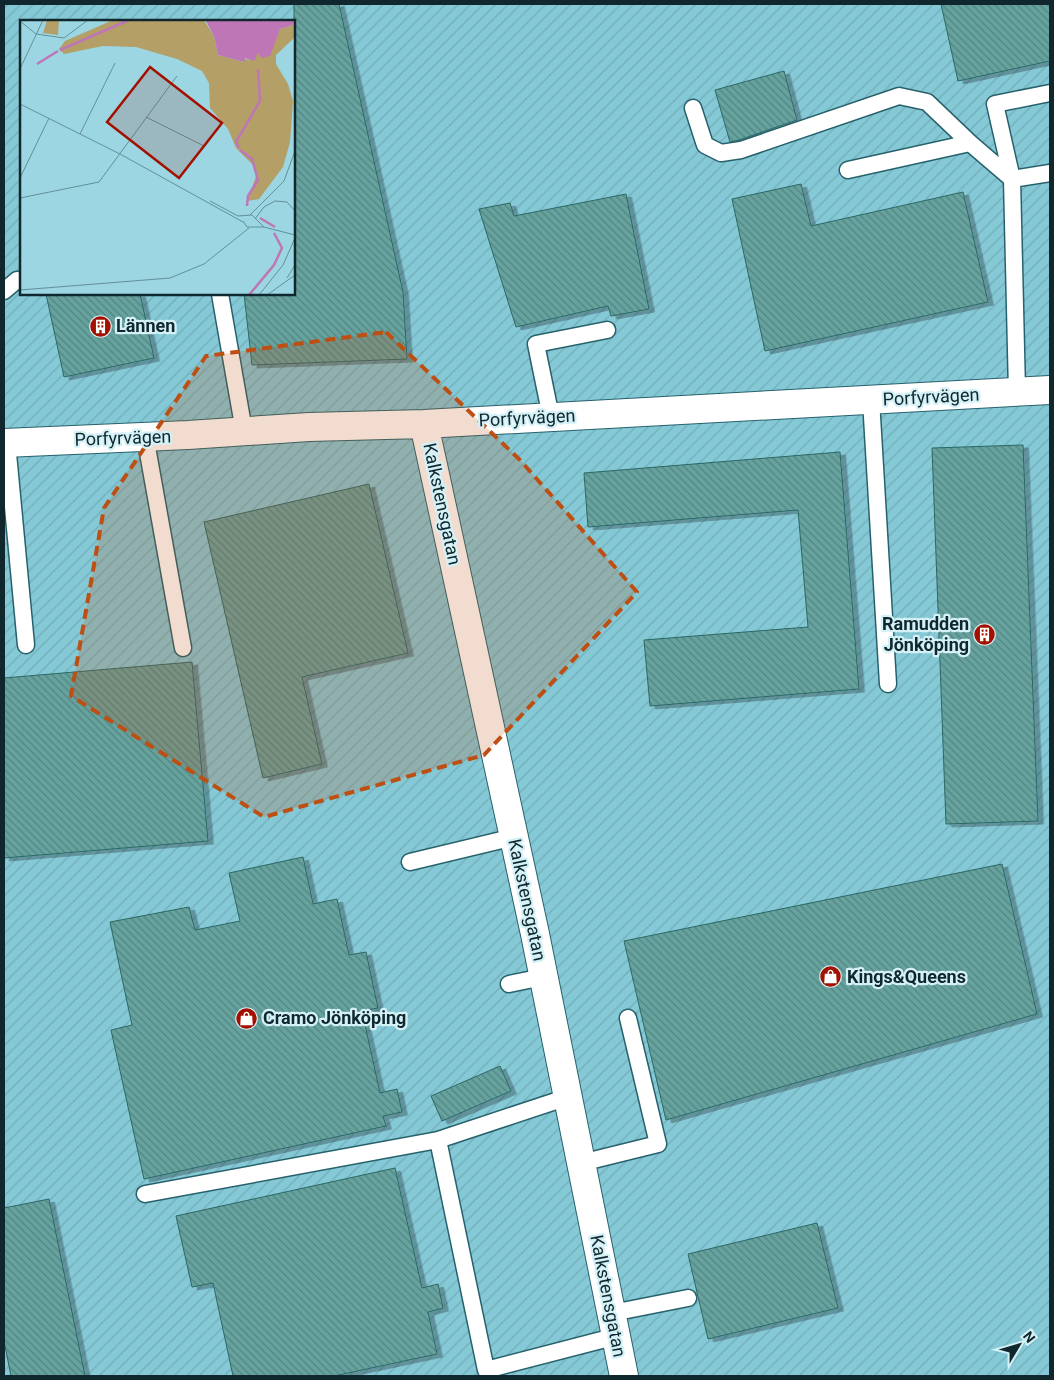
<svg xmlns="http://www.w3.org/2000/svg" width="1054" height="1380" font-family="Roboto,sans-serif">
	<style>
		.industrial { fill: url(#industrial-furrows); fill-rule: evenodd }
		.building { fill: url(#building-back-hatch); stroke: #2c6865; filter: url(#shadow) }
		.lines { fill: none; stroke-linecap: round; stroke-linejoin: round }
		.lane-casing { stroke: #27626c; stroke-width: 19 }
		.street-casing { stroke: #27626c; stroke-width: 30 }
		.lane { stroke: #fff; stroke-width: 16 }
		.street { stroke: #fff; stroke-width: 28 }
		.marked { fill: #bd4f13; fill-opacity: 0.2; stroke: #bd4f13; stroke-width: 4; stroke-dasharray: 10 6; stroke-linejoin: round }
		.labels { text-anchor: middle; stroke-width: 4.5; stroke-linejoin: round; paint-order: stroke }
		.poi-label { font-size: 18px; font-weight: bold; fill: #10282d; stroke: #d4f1f7; text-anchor: start }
		.street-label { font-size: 18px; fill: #10282d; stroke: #d4f1f7 }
		.inset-river { fill: none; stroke: #be76b6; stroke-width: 2.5 }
		.inset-road { fill: none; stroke: #63909a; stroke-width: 1 }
		.view { fill: #a41000; fill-opacity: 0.15; stroke: #a41000; stroke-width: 2.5 }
		.inset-edge { fill: none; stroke: #10282d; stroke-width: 2.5 }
	</style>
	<defs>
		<pattern id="industrial-furrows" width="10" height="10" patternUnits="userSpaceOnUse" patternTransform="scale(1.25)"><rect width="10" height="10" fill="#85c9d6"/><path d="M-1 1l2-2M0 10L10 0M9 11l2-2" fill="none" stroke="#72adb8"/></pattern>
		<pattern id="building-back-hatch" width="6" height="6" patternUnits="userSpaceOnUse" patternTransform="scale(1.25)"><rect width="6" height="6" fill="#66a29e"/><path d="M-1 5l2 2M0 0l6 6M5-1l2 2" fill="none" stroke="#538481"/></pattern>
		<filter id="shadow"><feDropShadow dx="5.5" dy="3" stdDeviation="0" flood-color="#0004"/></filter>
	</defs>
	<rect width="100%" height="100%" fill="#9bd6e2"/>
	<!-- industrial -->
	<path class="industrial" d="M4 4H1050V1376H4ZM21 21H294V294H21Z"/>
	<!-- building -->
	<path class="building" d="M294 4H339L403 292 407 359 252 365 244 294H294Z
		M941 4H1050V61L958 81Z
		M784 71 797 120 739 140 730 142 715 90Z
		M801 184 811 226 963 192 988 302 765 351 732 199Z
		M626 194 649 309 611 316 608 306 516 327 479 209 510 203 514 216Z
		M46 294H140L154 358 64 377Z
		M1023 445 1038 821 946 824 932 448Z
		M840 452 859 689 650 706 644 640 808 627 798 510 588 527 584 473Z
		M369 484 408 653 302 677 322 764 263 778 204 522Z
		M192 662 208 841 4 858V678Z
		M303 857 313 904 337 899 349 955 366 952 378 1008 362 1011 380 1093 397 1089 402 1112 383 1116 386 1126 144 1179 111 1030 132 1025 110 922 189 907 195 930 240 921 229 873Z
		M1002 864 1037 1014 666 1120 624 941Z
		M500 1066 511 1091 442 1121 431 1096Z
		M395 1168 422 1288 438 1284 443 1308 428 1312 437 1354 334 1376H233L213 1283 192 1287 176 1216Z
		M49 1199 85 1376H11L4 1341V1208Z
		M817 1223 838 1308 708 1339 688 1254Z"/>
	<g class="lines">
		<defs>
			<path id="lane" d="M693 108 705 145 721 153 741 150 899 96 927 102 970 143
				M848 170 970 143 1012 179
				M1012 179 995 104 1050 93
				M4 291 17 280
				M220 294 244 431
				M1017 392 1012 179 1050 173
				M871 400 888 684
				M551 417 536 344 607 330
				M145 436 183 648
				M7 443 26 645
				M410 862 514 837
				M509 984 543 977
				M438 1140 486 1370 617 1336
				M581 1163 658 1144 628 1018
				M145 1194 438 1140 568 1097
				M612 1313 688 1298"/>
			<path id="street" d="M424 424 535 934 624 1376
				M4 443 188 435 309 427 424 424 1050 390"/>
		</defs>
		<!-- lane casing -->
		<use href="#lane" class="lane-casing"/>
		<!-- street casing -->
		<use href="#street" class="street-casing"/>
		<!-- lane -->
		<use href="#lane" class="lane"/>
		<!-- street -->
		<use href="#street" class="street"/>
	</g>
	<!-- marked area -->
	<path class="marked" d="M386 332 520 460 637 592 484 755 264 817 71 696 104 508 206 356Z"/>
	<!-- icons -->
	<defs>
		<symbol id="building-disc" viewBox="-11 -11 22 22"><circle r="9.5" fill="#a41000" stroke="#d4f1f7"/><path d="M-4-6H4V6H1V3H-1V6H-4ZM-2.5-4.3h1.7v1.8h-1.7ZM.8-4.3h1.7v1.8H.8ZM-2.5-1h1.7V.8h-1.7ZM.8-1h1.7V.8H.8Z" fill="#fff"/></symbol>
		<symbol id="shop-disc" viewBox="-11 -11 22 22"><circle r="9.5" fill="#a41000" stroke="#d4f1f7"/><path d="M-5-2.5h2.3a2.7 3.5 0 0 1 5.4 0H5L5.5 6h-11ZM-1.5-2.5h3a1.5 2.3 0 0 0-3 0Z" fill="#fff"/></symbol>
	</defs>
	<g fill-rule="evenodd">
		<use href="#building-disc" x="88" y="314" width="25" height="25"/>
		<use href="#building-disc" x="972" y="622" width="25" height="25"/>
		<use href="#shop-disc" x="818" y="964" width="25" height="25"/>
		<use href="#shop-disc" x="234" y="1006" width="25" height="25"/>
	</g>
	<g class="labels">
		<!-- poi labels -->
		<g class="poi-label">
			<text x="116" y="332">Lännen</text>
			<text x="969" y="630" text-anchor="end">Ramudden<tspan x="969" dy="21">Jönköping</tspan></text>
			<text x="847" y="983">Kings&amp;Queens</text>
			<text x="263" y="1024">Cramo Jönköping</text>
		</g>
		<!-- street labels -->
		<g class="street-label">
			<text transform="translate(931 397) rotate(-3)" y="6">Porfyrvägen</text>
			<text transform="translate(527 418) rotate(-3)" y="6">Porfyrvägen</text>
			<text transform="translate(123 438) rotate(-2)" y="6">Porfyrvägen</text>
			<text transform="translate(442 504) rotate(78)" y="6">Kalkstensgatan</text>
			<text transform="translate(527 900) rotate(78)" y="6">Kalkstensgatan</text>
			<text transform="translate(608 1296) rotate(79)" y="6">Kalkstensgatan</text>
		</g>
	</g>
	<!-- overview -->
	<g transform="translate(20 20)">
		<rect width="275" height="275" fill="#9bd6e2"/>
		<path d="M27 0H39L38 15 23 13Z" fill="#b49f66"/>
		<path d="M93 0H184L194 16 198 35 224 42V39L232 40 236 34 252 28 260 9 273 5 275 0V17L256 35V44L268 64 273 81 270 122 263 147 239 179 228 181 236 156 234 146 216 128 208 109 190 88 189 63 182 51 157 39 116 27 83 26 44 34 39 29 45 21Z" fill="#b49f66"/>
		<path d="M181 0H275L273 5 260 9 250 36 242 38 238 33 234 41 225 38 224 42 198 35 194 16 186 1Z" fill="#be76b6"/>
		<path class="inset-river" d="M40 30 109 0M17 44 38 31M219 128 216 122 240 81 238 49M220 130 232 139 238 160 228 176 227 186M240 198 255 207M229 275 254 245 262 228 254 213"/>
		<path class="inset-road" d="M0 1 16 14 44 18 68 0M0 49 23 0M0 84 100 134 223 202M126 97 184 126M60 114 95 43M0 158 29 98M0 178 79 162 157 56M190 181 218 196 232 195 244 207M230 195 264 161 275 131M235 199 244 187 255 181 267 182 275 191M223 201 227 207H244L275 215M267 258 275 245M0 270 150 258 184 244 229 208M239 275 263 245 275 218M247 275 275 255"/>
		<path class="view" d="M130 47 202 103 159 158 87 102Z"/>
		<rect width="275" height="275" class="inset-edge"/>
	</g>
	<!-- border -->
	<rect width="1054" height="1380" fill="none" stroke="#10282d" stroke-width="10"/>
	<!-- north arrow -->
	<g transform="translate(1019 1345) rotate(52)" stroke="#d4f1f7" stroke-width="4" paint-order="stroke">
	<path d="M0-4L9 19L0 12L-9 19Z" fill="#10282d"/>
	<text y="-8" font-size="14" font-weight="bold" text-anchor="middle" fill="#10282d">N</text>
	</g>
</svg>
